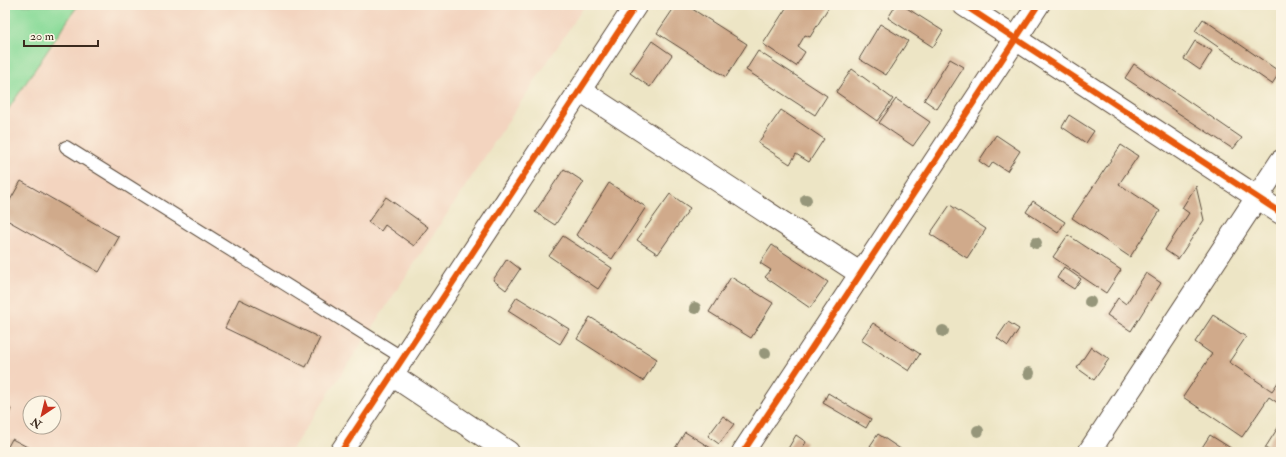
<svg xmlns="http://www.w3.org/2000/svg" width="1286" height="457" font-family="'IM FELL Double Pica',serif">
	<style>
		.built { fill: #f3d4bf; fill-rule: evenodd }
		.green { fill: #8bdb9a; stroke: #63825c }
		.building { fill: #d0aa8b }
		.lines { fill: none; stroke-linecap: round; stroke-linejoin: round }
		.service-casing { stroke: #564637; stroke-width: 14 }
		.minor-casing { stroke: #564637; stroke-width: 24 }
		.service { stroke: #fff; stroke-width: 12 }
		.minor { stroke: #fff; stroke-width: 22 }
		.cycleway-casing { stroke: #fcf5e5; stroke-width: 8 }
		.cycleway { stroke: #e8590c; stroke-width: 6 }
		.tree { fill: #96967a }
	</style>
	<rect width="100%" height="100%" fill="#fcf5e5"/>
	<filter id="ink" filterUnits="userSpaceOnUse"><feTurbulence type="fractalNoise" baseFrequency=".025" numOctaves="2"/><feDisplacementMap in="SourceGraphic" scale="8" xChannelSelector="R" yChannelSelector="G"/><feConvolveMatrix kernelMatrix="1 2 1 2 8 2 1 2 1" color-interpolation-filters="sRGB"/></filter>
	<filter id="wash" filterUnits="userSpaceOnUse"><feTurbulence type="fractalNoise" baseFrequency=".012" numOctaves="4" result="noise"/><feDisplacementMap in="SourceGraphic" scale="16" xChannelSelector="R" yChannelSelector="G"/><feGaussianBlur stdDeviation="0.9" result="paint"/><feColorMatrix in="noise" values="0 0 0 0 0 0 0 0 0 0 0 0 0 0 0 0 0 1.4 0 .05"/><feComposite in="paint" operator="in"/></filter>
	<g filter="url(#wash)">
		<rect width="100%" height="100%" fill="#ede5c5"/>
		<!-- built -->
		<path class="built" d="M5 5H585L290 452H24L5 441ZM30 403H54V427H30Z"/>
		<!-- green -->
		<path class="green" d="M5 5H78L5 114Z"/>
		<g id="blocks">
			<!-- building -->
			<path class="building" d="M676 5H686L747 44 726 77 657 33Z
				M788 5H830L810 37 805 35 798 47 805 52 796 66 763 44Z
				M896 5H902L943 31 933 47 888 18Z
				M1203 19 1280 72 1272 84 1195 31Z
				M880 24 908 41 886 75 859 59Z
				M652 41 672 55 650 87 630 73Z
				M1195 41 1212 51 1200 70 1184 59Z
				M758 51 827 96 815 115 746 70Z
				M950 59 964 67 937 109 924 100Z
				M1134 64 1242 138 1233 149 1125 78Z
				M852 69 893 99 877 121 836 92Z
				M896 99 930 122 913 146 879 123Z
				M781 110 824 139 809 162 796 154 790 164 758 143Z
				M1069 115 1094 131 1086 143 1062 127Z
				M996 135 1020 151 1007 171 993 162 989 168 979 161Z
				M1121 145 1138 156 1119 184 1160 211 1130 257 1072 218Z
				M564 169 584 182 555 225 535 212Z
				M21 181 119 237 99 272 5 219V209Z
				M609 183 646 207 612 259 576 235Z
				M1196 186 1204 220 1178 259 1165 250 1189 213 1182 208Z
				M670 194 690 208 658 254 637 240Z
				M386 197 428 227 414 246 385 225 381 231 368 222Z
				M1033 201 1065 222 1058 233 1026 212Z
				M950 205 986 229 967 258 930 234Z
				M1068 235 1121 270 1106 293 1053 257Z
				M563 236 612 268 598 289 549 256Z
				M772 245 828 282 810 308 765 277 771 270 760 263Z
				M507 259 520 269 506 290 493 280Z
				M1064 267 1081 279 1074 289 1057 278Z
				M1146 273 1161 283 1131 331 1107 315 1118 298 1126 304Z
				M731 277 773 303 751 338 709 312Z
				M517 297 569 329 560 344 508 311Z
				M239 299 320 338 306 367 225 328Z
				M1213 315 1246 337 1229 362 1272 391 1281 378V405L1269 397 1242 437 1183 397 1212 354 1195 342Z
				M590 317 657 359 643 381 577 339Z
				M1008 322 1019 329 1008 346 997 338Z
				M873 323 920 354 909 371 861 340Z
				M1091 347 1109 359 1094 380 1077 368Z
				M828 393 871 419 866 428 823 403Z
				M5 406 11 409 5 421Z
				M723 416 734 424 719 444 708 436Z
				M1281 423V452H1272L1265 448Z
				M685 432 714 450 713 452H677L674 450Z
				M878 434 905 452H879L870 446Z
				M796 435 806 442 800 452H786Z
				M1210 435 1237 452H1199Z
				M12 439 37 452H5Z"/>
		</g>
	</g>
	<g filter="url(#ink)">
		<use href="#blocks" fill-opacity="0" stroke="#564637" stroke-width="1"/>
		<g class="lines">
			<defs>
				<path id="service" d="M66 147 403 358"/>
				<path id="minor" d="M964 5 1281 213
					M580 90 861 274
					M392 375 508 452
					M341 452 636 5
					M743 452 1038 5
					M1089 452 1281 161"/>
			</defs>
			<!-- service casing -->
			<use href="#service" class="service-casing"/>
			<!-- minor casing -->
			<use href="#minor" class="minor-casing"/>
			<!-- service -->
			<use href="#service" class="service"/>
			<!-- minor -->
			<use href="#minor" class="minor"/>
			<defs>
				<path id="cycleway" d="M964 5 1281 213
					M341 452 636 5
					M743 452 1038 5"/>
			</defs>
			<!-- cycleway casing -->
			<use href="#cycleway" class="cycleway-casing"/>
			<!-- cycleway -->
			<use href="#cycleway" class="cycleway"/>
		</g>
		<!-- trees -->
		<g class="tree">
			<circle cx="806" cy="200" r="6"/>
			<circle cx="1036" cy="243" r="6"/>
			<circle cx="1090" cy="302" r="6"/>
			<circle cx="695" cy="308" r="6"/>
			<circle cx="943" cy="331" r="6"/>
			<circle cx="765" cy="353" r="6"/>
			<circle cx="1029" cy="373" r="6"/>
			<circle cx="978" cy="431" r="6"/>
		</g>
	</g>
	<!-- margin -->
	<rect width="1286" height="457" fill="none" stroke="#fcf5e5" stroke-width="20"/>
	<!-- north arrow -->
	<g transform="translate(42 415) rotate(215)"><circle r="19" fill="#fcf5e5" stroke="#afa495"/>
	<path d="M0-3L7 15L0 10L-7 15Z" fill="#c8321e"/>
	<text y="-6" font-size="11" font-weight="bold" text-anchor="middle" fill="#3b2a1e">N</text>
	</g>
	<!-- scale -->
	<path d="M24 40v6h74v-6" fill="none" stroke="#3b2a1e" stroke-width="2"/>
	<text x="30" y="40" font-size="12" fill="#3b2a1e" stroke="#fcf5e5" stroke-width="3" paint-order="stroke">20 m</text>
</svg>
